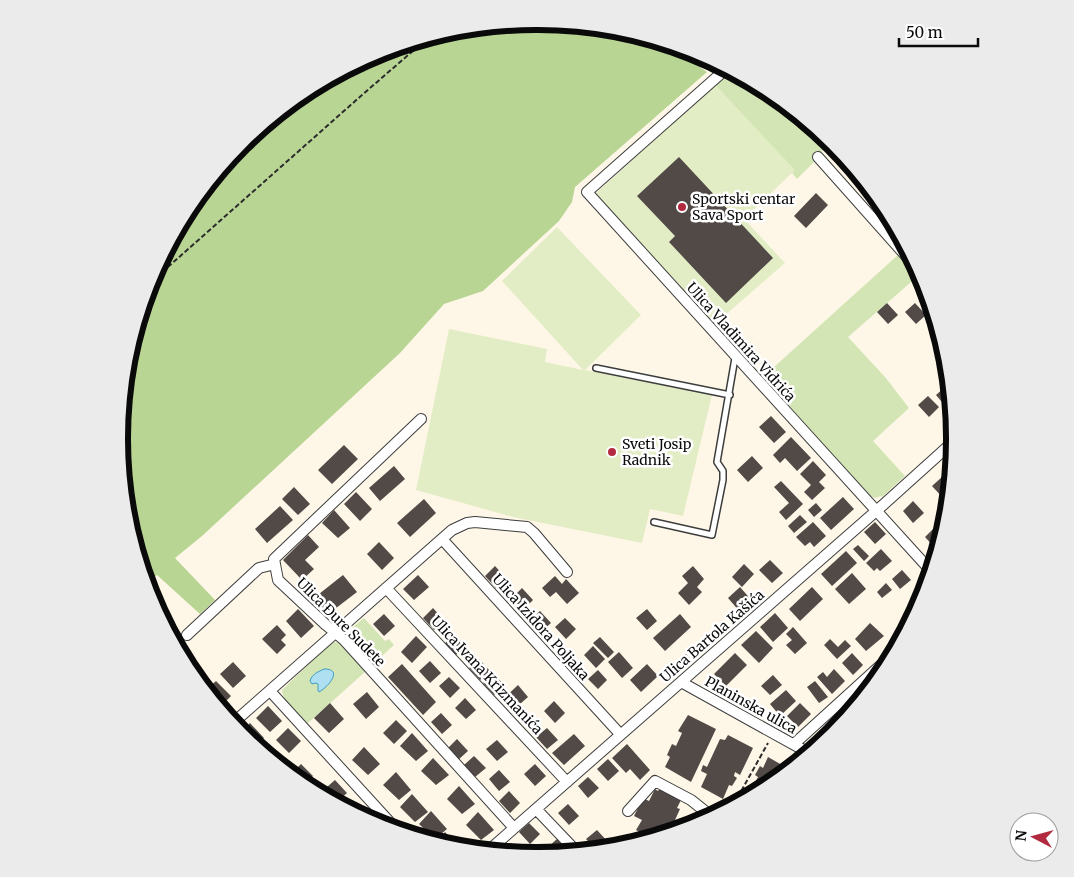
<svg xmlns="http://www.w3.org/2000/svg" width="1074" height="877" font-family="Merriweather,serif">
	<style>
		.green { fill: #d3e5b4 }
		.forest { fill: #b8d594 }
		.pitch { fill: #e3edc5 }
		.water { fill: #afe0f2; stroke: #3a9dc6 }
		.building { fill: #514a47 }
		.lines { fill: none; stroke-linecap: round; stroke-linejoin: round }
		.service-casing { stroke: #3d3d3d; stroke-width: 8 }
		.minor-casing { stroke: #3d3d3d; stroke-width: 12 }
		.path { stroke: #2c2c2c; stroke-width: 2; stroke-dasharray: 5 2.5; stroke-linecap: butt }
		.service { stroke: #fff; stroke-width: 5 }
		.minor { stroke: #fff; stroke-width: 10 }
		.poi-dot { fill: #b12a3f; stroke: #fff; stroke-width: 2 }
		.labels { text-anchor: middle; stroke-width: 5; stroke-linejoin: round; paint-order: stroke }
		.poi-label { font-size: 14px; fill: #0a0a0a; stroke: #fff; text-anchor: start }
		.street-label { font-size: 14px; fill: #0a0a0a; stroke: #fff }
		.rim { fill: none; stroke: #0a0a0a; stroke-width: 6 }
	</style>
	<rect width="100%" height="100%" fill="#fef7e7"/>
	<!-- green -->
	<path class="green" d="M732 72 769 92 832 143 814 158 815 161 797 179 792 173 794 170 715 85Z
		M899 254 918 276 848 337 885 377 909 408 873 441 905 476 882 497 881 496 875 498 870 496 763 377Z
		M364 618 385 641 389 639 394 645 372 665 351 642 349 637 352 628Z
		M335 642 339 643 341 645 366 671 307 724C299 714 283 703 282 690L327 646 331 643Z"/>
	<!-- forest -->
	<path class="forest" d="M537 21 619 29 674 46 679 53 707 72 575 187 572 202 559 221 483 291 444 304 400 353 202 536 175 558 215 600 200 614 157 575 147 583 128 520 120 438 128 357 152 279 190 206 242 143 305 91 378 53 456 29Z"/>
	<!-- pitch -->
	<path class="pitch" d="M715 85 795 170 744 219 785 263 715 324 595 194Z
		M557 227 641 315 585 370 712 395 683 516 650 509 642 543 513 517 416 490 449 329 547 349 545 362 583 370 502 281Z"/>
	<!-- water -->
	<path class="water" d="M324 669C344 669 328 687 319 692L318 690V684L316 683 312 684 310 681C312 674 318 672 324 669Z"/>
	<!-- building -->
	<path class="building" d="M679 157 773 258 726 303 669 242 675 236 637 196Z
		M816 193 828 205 806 228 794 216Z
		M887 303 898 315 888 324 877 312Z
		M915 303 926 315 916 324 905 312Z
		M946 386 949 390 951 403 946 407 936 395Z
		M928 396 939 407 929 417 918 405Z
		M771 416 786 432 774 443 759 427Z
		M791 437 811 458 797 471 785 458 780 463 773 455Z
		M344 445 358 459 332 484 318 470Z
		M752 456 763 468 748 482 737 470Z
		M813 461 826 475 819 482 825 488 812 500 804 492 811 485 800 474Z
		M394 466 405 479 380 501 369 488Z
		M942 477 950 485 949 492 943 498 932 486Z
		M781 481 803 504 786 520 779 512 789 503 774 487Z
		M294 487 310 504 298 515 282 499Z
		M356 492 372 509 360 521 344 504Z
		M843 497 854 509 831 530 820 518Z
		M424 499 436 513 410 537 397 523Z
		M913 501 924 513 913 523 903 511Z
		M816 503 822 510 814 517 808 510Z
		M280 506 293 520 267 543 255 529Z
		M334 510 350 528 338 538 322 523Z
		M800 515 807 522 794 533 788 526Z
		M813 522 826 536 814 547 810 542 805 546 796 537Z
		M875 522 886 534 875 544 864 532Z
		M935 527 942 535 938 546 936 549 925 537Z
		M308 535 319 547 305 560 314 569 302 580 283 560Z
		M379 542 394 558 382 570 367 554Z
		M858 545 869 556 864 561 853 549Z
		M881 549 892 561 880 571 877 568 874 571 866 563Z
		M846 551 857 563 832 586 821 574Z
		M770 560 783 573 772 583 759 570Z
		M744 564 754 574 742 587 732 577Z
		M495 566 506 578 496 588 485 576Z
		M693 566 704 579 697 587 702 592 689 605 678 593 688 583 682 576Z
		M902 570 911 580 900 589 892 579Z
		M852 573 866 589 849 604 835 589Z
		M343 575 357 592 327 615 314 598Z
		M418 575 429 587 414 600 403 589Z
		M555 576 562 584 566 579 579 593 567 604 556 592 550 597 542 588Z
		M886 583 892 590 882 598 877 592Z
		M740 587 753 602 741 613 728 598Z
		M812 587 823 599 800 621 789 609Z
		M522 588 533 600 523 610 512 598Z
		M433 608 444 620 434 630 423 618Z
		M298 609 314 626 301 638 286 621Z
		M647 609 657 621 647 630 636 618Z
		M540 611 551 623 541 632 530 620Z
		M775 613 788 628 773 642 760 627Z
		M384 614 395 626 384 636 373 624Z
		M680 614 691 627 665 651 653 638Z
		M565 618 576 629 566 639 555 627Z
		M870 623 884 636 866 651 855 639Z
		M277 625 286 635 281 640 286 645 277 654 262 639Z
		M793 627 807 643 795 654 786 645 792 640 786 634Z
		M756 631 773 648 759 663 741 645Z
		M454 635 464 647 454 657 443 645Z
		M416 636 427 647 412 663 401 652Z
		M600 637 614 652 608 658 593 643Z
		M830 639 838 647 845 640 851 646 837 659 824 645Z
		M593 646 605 659 596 668 584 655Z
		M619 652 633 668 622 678 608 662Z
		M735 653 747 665 726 686 714 674Z
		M852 653 863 665 853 675 842 663Z
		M686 654 692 661 679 672 673 665Z
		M479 659 490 671 480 680 469 668Z
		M430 661 441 673 430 683 419 671Z
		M233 662 246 676 233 688 220 674Z
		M402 664 436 702 423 715 388 677Z
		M647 664 658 676 641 692 630 680Z
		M834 669 845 681 832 694 817 677 823 672 827 677Z
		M598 670 607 680 598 689 588 679Z
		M493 673 504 685 494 695 483 683Z
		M773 675 782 685 770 695 761 686Z
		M449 677 460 688 450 698 439 686Z
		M216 681 231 696 220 707 206 690Z
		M815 681 828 697 819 703 807 687Z
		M518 685 528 697 512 711 502 700Z
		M786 690 796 701 780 716 770 704Z
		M367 692 379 707 366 719 353 704Z
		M465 698 476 710 466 719 455 708Z
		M554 701 565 713 555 723 544 711Z
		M330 703 344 719 329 733 314 718Z
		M800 703 811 714 798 727 787 716Z
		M268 706 282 721 270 732 256 718Z
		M441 713 452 725 442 734 431 722Z
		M688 715 716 729 691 782 665 767 670 757 667 755 672 744 676 746 682 733 678 731Z
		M839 716 843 720 834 731 828 726Z
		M396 720 407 731 394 744 383 733Z
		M250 723 264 738 256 745 241 732Z
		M288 728 301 741 289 753 276 740Z
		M547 728 558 740 547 749 536 737Z
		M412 733 428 751 416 761 400 746Z
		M574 734 585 746 564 765 552 753Z
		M728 735 753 748 740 775 735 772 734 776 737 778 732 786 729 785 723 799 701 787 707 774 701 771 703 765 707 767 720 739 725 740Z
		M457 739 468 751 458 760 447 749Z
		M497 740 508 752 497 761 486 749Z
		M627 744 650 770 640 780 630 769 626 773 612 758Z
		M364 747 380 764 368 775 352 760Z
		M474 756 486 768 475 777 464 765Z
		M768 757 789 769 769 786 747 797 744 796 748 787 752 788 758 777 755 775 760 766 763 768Z
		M433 758 449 775 436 785 421 771Z
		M608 759 619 771 608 781 597 769Z
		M301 764 313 776 304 785 291 774Z
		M535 764 546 776 535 786 524 774Z
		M499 770 510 782 499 791 489 779Z
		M396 772 411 790 399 800 383 785Z
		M588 777 599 788 588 798 578 786Z
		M335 780 347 793 337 802 320 793Z
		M459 786 475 804 462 814 447 799Z
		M660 788 681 800 677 808 680 809 675 820 680 822 682 819 690 823 692 820 699 823 665 834V831L651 838 636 830 642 820 634 816 643 798 649 801 655 789 658 791Z
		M509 791 520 803 510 813 499 801Z
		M412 794 428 812 415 822 400 807Z
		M349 800 367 818 343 806Z
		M568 804 579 816 569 825 558 813Z
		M431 811 447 829 435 839 419 824Z
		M478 812 494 830 481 840 466 825Z
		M529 823 540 834 530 844 519 832Z
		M597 830 608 842 599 850H596L586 839Z
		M445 832 460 848 436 842Z
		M627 834 635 843 621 847 617 843Z
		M557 839 568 851 566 853 552 854 547 848Z
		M511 843 521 854 502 852Z"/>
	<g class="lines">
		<defs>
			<path id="service" d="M683 49 687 53 721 73
				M596 368 730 395
				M654 522 712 535 723 480V471L717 462 735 358"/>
			<path id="minor" d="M726 69 587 192 931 571
				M818 157 915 266
				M421 419 274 559 278 580 326 625 344 640 514 828
				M442 539 620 734
				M386 588 567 782
				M187 635 259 568 275 564
				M681 682 809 753
				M270 691 397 830
				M233 723 452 530 467 523 475 522 527 527 534 533 567 572
				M794 744 892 655
				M536 809 577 852
				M628 811 655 781 691 800 711 816
				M488 851 883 505 954 441"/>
		</defs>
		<!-- service casing -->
		<use href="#service" class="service-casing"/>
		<!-- minor casing -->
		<use href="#minor" class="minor-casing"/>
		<!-- path -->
		<path class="path" d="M151 282 362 95 429 37
			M734 804 768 743"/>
		<!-- service -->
		<use href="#service" class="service"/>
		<!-- minor -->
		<use href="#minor" class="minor"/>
	</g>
	<!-- markers -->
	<g class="poi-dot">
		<circle cx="682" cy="207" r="5"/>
		<circle cx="612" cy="452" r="5"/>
	</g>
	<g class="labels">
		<!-- poi labels -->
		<g class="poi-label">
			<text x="692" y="204">Sportski centar<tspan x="692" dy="16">Sava Sport</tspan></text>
			<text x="622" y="449">Sveti Josip<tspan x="622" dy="16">Radnik</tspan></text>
		</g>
		<!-- street labels -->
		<g class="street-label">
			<text transform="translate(741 342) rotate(48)" y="5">Ulica Vladimira Vidrića</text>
			<text transform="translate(341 622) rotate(45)" y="5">Ulica Đure Sudete</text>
			<text transform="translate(541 627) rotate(48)" y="5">Ulica Izidora Poljaka</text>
			<text transform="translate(712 636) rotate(-41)" y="5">Ulica Bartola Kašića</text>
			<text transform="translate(487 675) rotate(47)" y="5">Ulica Ivana Krizmanića</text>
			<text transform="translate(751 705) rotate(29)" y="5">Planinska ulica</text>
		</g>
	</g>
	<!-- crop -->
	<path d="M0 0H1074V877H0ZM536 30H538A408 408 0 0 1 946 438V439A408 408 0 0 1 538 847H536A408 408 0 0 1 128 439V438A408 408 0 0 1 536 30Z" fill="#ebebeb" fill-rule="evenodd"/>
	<path class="rim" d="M536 30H538A408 408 0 0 1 946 438V439A408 408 0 0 1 538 847H536A408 408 0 0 1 128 439V438A408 408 0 0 1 536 30Z"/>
	<!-- north arrow -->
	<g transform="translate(1034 837) rotate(276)"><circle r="24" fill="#ffffff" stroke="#9d9d9d"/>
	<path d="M0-4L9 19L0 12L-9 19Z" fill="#b12a3f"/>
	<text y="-8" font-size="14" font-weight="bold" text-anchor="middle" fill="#0a0a0a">N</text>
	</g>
	<!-- scale -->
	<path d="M899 38v8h79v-8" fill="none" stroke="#0a0a0a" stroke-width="2.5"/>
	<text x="906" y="38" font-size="15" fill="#0a0a0a" stroke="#ffffff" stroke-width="4" paint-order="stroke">50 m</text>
</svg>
